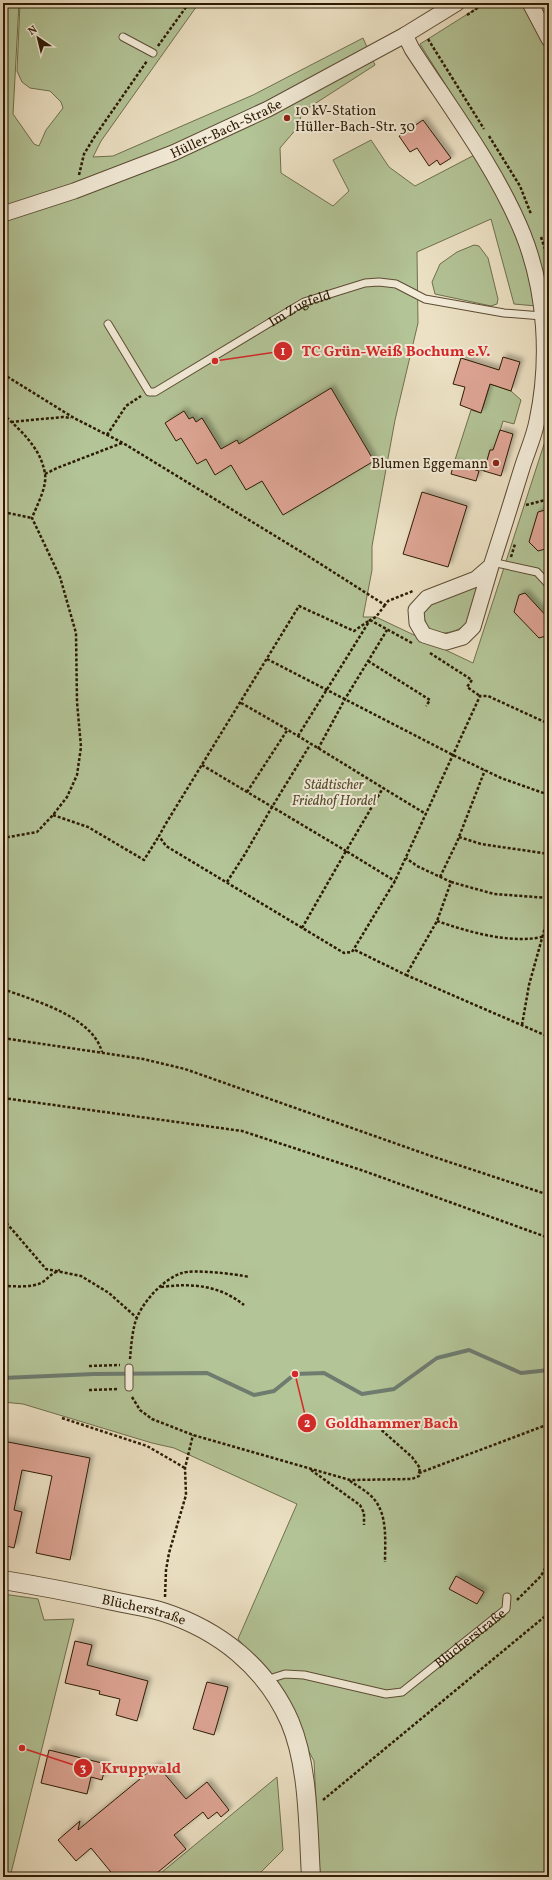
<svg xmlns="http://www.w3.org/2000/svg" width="552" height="1880" font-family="Vollkorn,serif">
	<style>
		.green { fill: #b3c497; stroke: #70704e }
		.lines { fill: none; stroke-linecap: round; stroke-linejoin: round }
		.stream { stroke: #6e7c70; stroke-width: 4 }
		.building { fill: #dea595; stroke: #2d1b04; filter: url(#shadow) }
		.service-casing { stroke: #5d4c34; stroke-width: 9 }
		.minor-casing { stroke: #5d4c34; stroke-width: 17 }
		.tertiary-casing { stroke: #5d4c34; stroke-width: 20 }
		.path { stroke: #2d1b04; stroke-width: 2.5; stroke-dasharray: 3 2; stroke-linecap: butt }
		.service { stroke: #f3ecd9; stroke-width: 7 }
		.minor { stroke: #f3ecd9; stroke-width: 15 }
		.tertiary { stroke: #f3ecd9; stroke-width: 18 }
		.poi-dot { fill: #8f2418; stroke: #f3ecd9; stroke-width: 1.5 }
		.labels { text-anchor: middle; stroke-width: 4; stroke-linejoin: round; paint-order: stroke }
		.poi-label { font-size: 14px; fill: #2d1b04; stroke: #f3ecd9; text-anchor: start }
		.street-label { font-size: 14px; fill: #2d1b04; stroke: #f3ecd9 }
		.park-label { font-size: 14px; font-style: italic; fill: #554e30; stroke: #f3ecd9 }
		.leader { fill: none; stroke: #d62828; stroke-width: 1.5 }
		.callout-dot { fill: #d62828; stroke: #f3ecd9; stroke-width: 1.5 }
		.mark-label { font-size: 12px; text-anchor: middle; font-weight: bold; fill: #fff }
		.callout-label { font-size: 15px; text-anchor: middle; font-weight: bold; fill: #d62828; stroke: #f3ecd9; stroke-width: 4; stroke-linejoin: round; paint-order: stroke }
	</style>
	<defs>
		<filter id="shadow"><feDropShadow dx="3.5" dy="-3.5" stdDeviation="2" flood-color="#0004"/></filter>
	</defs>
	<rect width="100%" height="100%" fill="#ece1c4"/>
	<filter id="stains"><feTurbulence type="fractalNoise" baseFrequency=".005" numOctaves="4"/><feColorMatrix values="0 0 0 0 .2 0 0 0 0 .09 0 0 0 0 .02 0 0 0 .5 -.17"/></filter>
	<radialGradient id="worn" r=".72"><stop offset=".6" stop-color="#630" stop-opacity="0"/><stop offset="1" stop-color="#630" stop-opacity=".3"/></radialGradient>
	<!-- green -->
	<path class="green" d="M3 3H19L13 114 34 144 39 146 46 130 63 108 61 102 50 91 30 88 22 82 17 71 20 3H199L101 141 93 157 113 156 253 95 363 38 375 65 302 112 298 127 280 148 281 173 333 206 349 191 333 160 371 140 389 167 415 186 486 149 420 44 485 3H522L549 47V329L547 307 514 304 491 219 417 252 418 323 395 420 372 546V570L363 617H376L473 663 549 429V1877H320L314 1761 268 1674 238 1639 297 1504 174 1448 152 1443 23 1404 3 1402Z
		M474 245 479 246 488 258 498 299 497 304 491 306 435 294 432 282 440 264 457 252Z
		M490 384 511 391 521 400 514 424 503 421 494 451 490 450 484 471 454 463 471 410 481 413Z
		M474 586 477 588C475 596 471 618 466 624 457 633 434 638 427 625 424 620 424 615 424 610L429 603Z
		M3 1594 38 1599 44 1620 74 1619 10 1877H3Z
		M277 1777 283 1850 256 1877H156Z"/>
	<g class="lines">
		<!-- stream -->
		<path class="stream" d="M3 1378 94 1374 207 1373 254 1395 274 1391 295 1374 324 1373 362 1394 394 1389 437 1358 469 1350 521 1373 549 1370"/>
	</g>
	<!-- building -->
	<path class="building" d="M423 120 451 158 440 165 437 160 429 166 417 148 410 152 399 136Z
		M503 357 520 362 511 391 490 384 481 413 460 405 465 387 453 384 461 358 499 370Z
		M331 388 374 461 283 515 262 481 246 490 231 465 215 475 206 459 197 464 181 438 176 441 165 423 184 411 189 419 193 417 196 422 202 418 221 449 237 440 239 444Z
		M500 430 513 434 501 476 484 471 490 450H493Z
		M454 463 479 471 476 481 451 474Z
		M422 492 467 506 448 567 403 554Z
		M549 509V548L538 551 529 542 538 512Z
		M525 593 549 619V635L539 638 514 612 519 595Z
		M3 1441 90 1458 70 1560 36 1553 52 1476 22 1470 14 1510 22 1512 14 1548 3 1545Z
		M456 1576 484 1592 477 1604 449 1589Z
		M75 1641 92 1645 87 1665 148 1681 137 1721 116 1715 120 1699 99 1694 100 1691 65 1683Z
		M207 1682 228 1687 214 1735 193 1729Z
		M49 1750 106 1764 102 1780 91 1777 87 1794 41 1783Z
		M157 1765 186 1799 207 1782 229 1810 221 1817 217 1812 208 1819 203 1812 174 1835 186 1849 152 1877H115L91 1848 76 1861 58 1840 80 1821 78 1830Z"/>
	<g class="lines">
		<defs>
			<g id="service">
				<path d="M123 37 153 53"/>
				<path id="s1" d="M108 324 149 392H155L304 302 365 283 379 282 396 284 425 299 504 313 542 316"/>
				<path d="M492 562 537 572 549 585"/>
				<path d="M129 1368V1387"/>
				<path id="s2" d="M266 1680 285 1674 304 1675 386 1694 402 1692 506 1609 507 1597"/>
			</g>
			<g id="minor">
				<path d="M530 3 549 39"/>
				<path d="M405 35 412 49C451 109 496 168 523 234 546 292 550 360 537 421 534 437 527 452 522 468 512 500 502 533 491 566L476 579 427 598 416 610 417 623 424 635 446 642 463 637 473 627 491 566"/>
				<path id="s3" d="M3 214 74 191 173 153 268 109 405 35 457 3"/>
			</g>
			<g id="tertiary">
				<path id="s4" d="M3 1580C40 1586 76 1593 113 1601 130 1605 147 1607 163 1612 219 1630 266 1667 290 1722 309 1767 308 1828 311 1877"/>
			</g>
		</defs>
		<!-- service casing -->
		<use href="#service" class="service-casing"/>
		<!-- minor casing -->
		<use href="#minor" class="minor-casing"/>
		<!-- tertiary casing -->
		<use href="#tertiary" class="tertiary-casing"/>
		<!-- path -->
		<path class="path" d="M467 15 485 3
			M428 39 484 129
			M158 46 189 3
			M489 136 520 186 531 214
			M79 175 84 154 95 136 147 61
			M541 237 545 249
			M3 374 74 418 123 443 308 556 385 605 388 601 413 591
			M3 414C21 431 41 448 45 474 47 487 37 505 32 518L60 577 76 633 77 702 81 747 77 775 67 797 53 815 37 832 3 838
			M11 422 63 417 71 418
			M107 435 126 406 141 396
			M45 474 57 468 122 443
			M526 505 549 499
			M3 512 32 518
			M511 557 515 544
			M412 643 370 620 354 631 299 606 165 825 159 836 166 846 344 953 352 952 395 881 480 696H488L549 724
			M430 653 472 680 467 687 480 696
			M267 659 453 755 501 778 549 795
			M368 661 430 700 426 706
			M241 703C304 738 364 777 426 814
			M298 736 370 620 376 617 385 605
			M318 749 345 699 387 630
			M202 765 346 851 383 788
			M247 792 288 729
			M53 815 88 827 144 860 159 836
			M459 837 481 844 549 854
			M440 877 457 842 485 770
			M227 882 245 854 272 807 310 745
			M451 882 494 894 549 898
			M437 921C469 932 515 946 549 935
			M302 928 346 851 395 881
			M355 950 406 975 437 921 451 882 417 866 406 858
			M406 975 549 1037
			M3 989C35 1001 92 1016 102 1052
			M522 1025 529 985 549 913
			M3 1038 143 1059 185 1069 434 1157 549 1195
			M3 1098 242 1131 364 1171 549 1238
			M3 1219 46 1269 81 1276 109 1293 137 1318
			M3 1286C14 1286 31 1288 41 1283 48 1279 50 1274 60 1270
			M161 1287C192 1283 219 1285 244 1305
			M130 1359C131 1347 132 1334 135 1323 141 1303 163 1279 182 1273 193 1269 236 1274 249 1277
			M89 1366 120 1365
			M89 1390 119 1389
			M132 1397 140 1410 152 1419 193 1435 350 1480 412 1479 419 1476V1473L549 1424
			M62 1418 147 1446 185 1468
			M378 1427 412 1457 420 1468 419 1473
			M311 1470 360 1505 364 1513V1525
			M350 1481C357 1486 367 1491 373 1498 388 1514 385 1541 385 1562
			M165 1597 166 1570 169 1553 186 1495 185 1468 193 1435
			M517 1600 541 1576 549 1561
			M323 1800 549 1613"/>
		<!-- service -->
		<use href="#service" class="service"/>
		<!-- minor -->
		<use href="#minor" class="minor"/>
		<!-- tertiary -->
		<use href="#tertiary" class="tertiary"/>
	</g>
	<!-- markers -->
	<g class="poi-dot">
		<circle cx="287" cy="118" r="4"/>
		<circle cx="496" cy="463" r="4"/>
	</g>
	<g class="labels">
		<!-- poi labels -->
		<g class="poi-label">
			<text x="295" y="115">10 kV-Station<tspan x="295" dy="16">Hüller-Bach-Str. 30</tspan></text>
			<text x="488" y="468" text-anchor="end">Blumen Eggemann</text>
		</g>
		<!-- street labels -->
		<g class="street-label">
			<text dy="5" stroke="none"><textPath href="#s3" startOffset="239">Hüller-Bach-Straße</textPath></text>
			<text dy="5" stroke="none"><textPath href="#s1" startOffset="253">Im Zugfeld</textPath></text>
			<text dy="5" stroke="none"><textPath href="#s4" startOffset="144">Blücherstraße</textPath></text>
			<text dy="5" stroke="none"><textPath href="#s2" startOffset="226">Blücherstraße</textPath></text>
		</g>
		<!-- park labels -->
		<g class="park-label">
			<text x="334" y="789">Städtischer<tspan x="334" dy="16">Friedhof Hordel</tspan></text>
		</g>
	</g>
	<!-- callouts -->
	<path class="leader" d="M215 361L283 351M295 1374L307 1423M22 1748L83 1768"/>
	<g class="callout-dot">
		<circle cx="215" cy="361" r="4"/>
		<circle cx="295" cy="1374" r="4"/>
		<circle cx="22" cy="1748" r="4"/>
		<circle cx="283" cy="351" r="10"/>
		<circle cx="307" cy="1423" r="10"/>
		<circle cx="83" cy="1768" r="10"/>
	</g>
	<g class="mark-label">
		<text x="283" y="355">1</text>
		<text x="307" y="1427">2</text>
		<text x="83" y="1772">3</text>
	</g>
	<g class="callout-label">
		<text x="396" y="356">TC Grün-Weiß Bochum e.V.</text>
		<text x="392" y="1428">Goldhammer Bach</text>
		<text x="141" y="1773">Kruppwald</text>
	</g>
	<!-- margin -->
	<rect width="552" height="1880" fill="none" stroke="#ece1c4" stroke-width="16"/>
	<rect x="4" y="4" width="544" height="1872" fill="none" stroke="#2d1b04" stroke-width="2"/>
	<rect x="8" y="8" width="536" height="1864" fill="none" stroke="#2d1b04"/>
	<!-- north arrow -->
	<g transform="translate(38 38) rotate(325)" stroke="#f3ecd9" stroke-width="3" paint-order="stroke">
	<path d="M0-3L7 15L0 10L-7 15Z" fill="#2d1b04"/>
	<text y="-6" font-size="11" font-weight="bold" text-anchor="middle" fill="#2d1b04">N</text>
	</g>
	<rect width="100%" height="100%" filter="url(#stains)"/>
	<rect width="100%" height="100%" fill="url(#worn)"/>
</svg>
